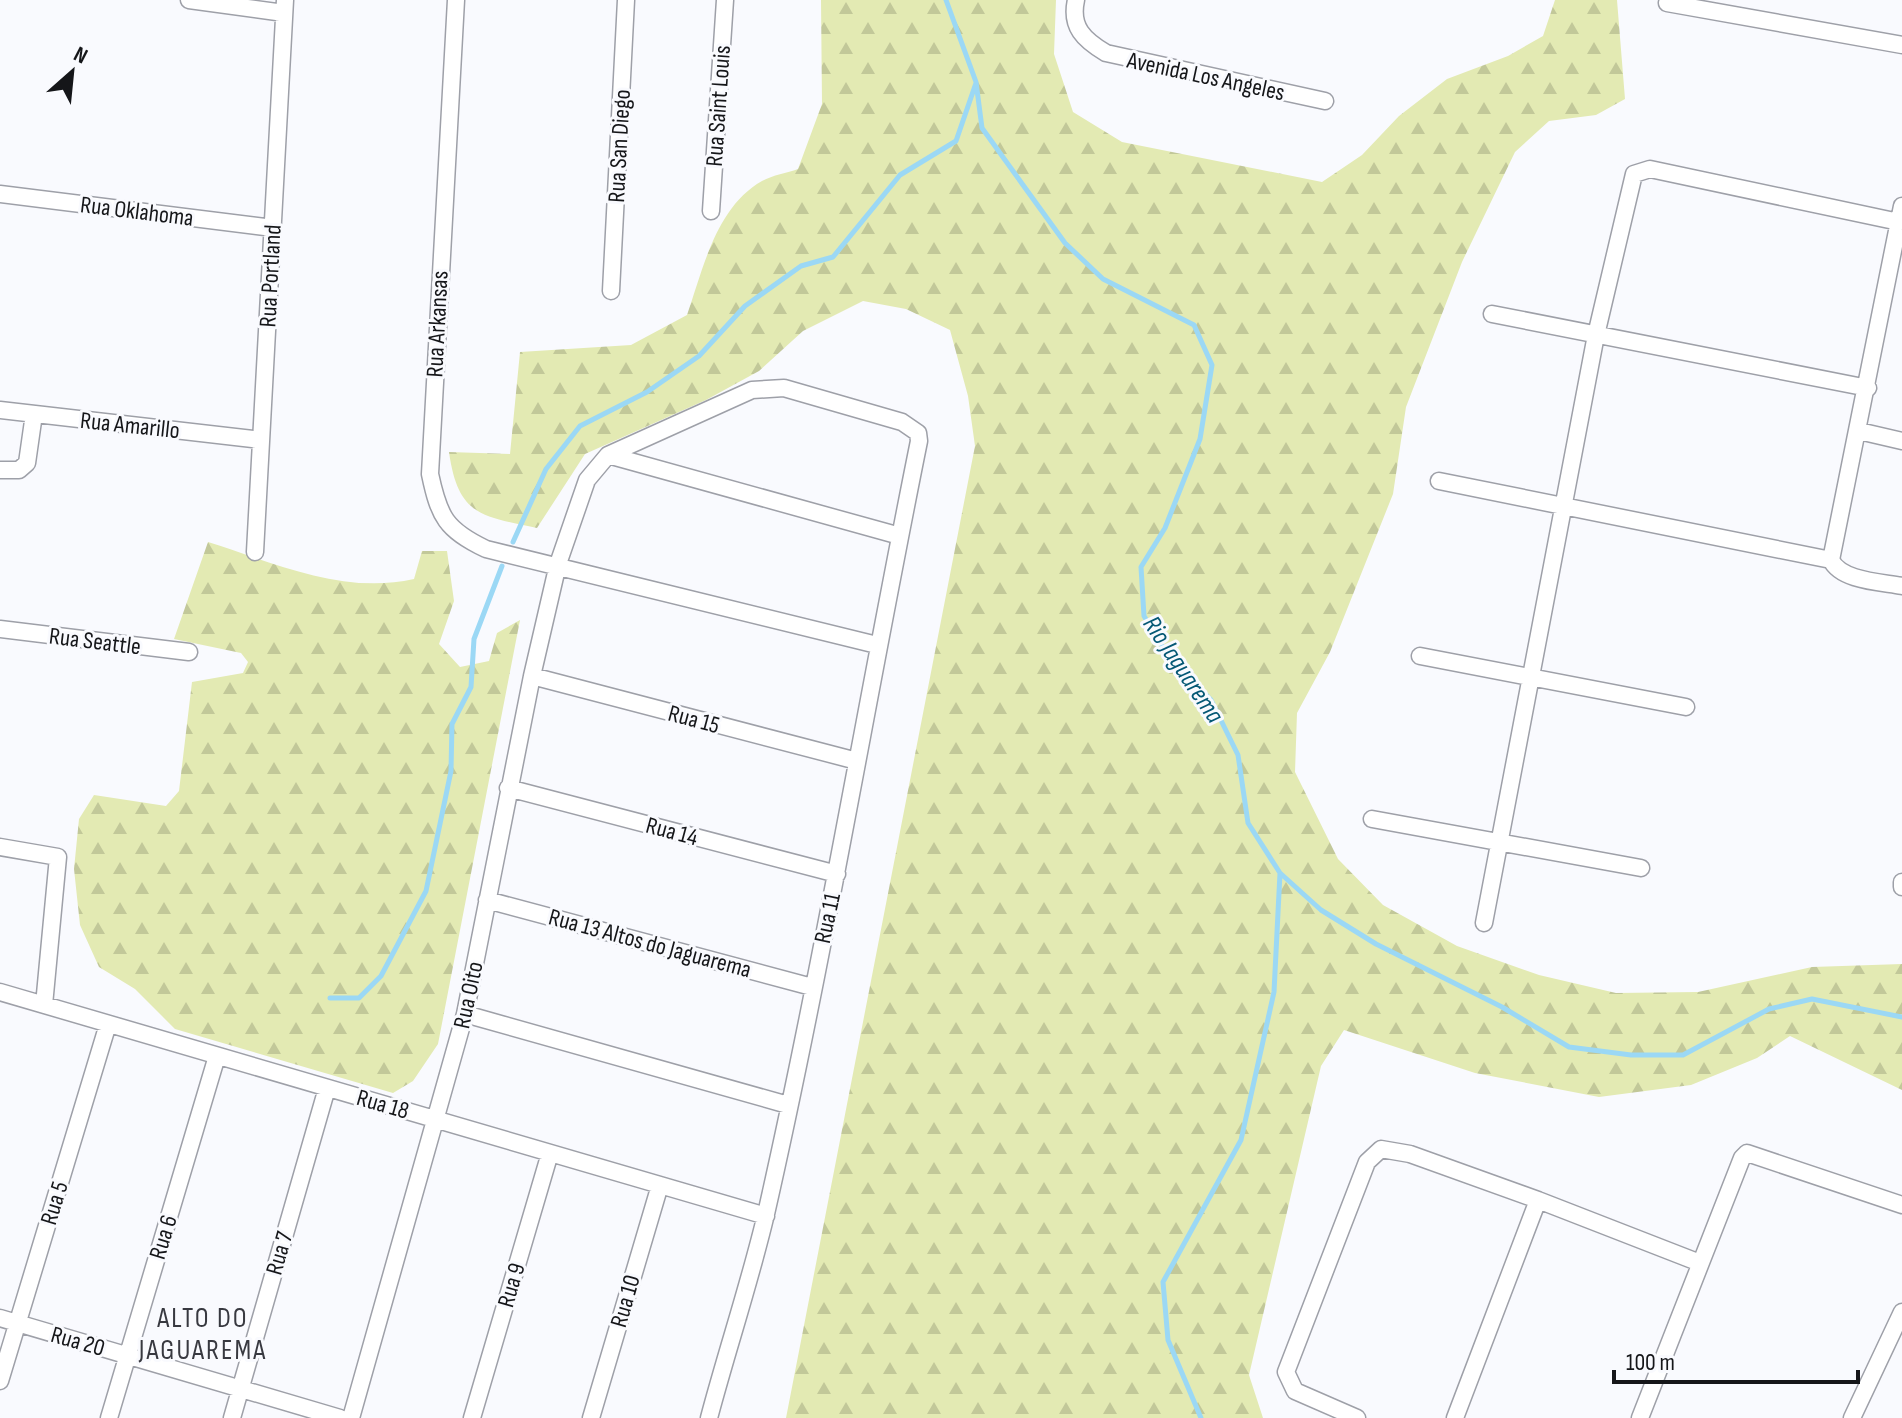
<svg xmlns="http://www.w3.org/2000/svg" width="1902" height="1418" font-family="'Sofia Sans Condensed',sans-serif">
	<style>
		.forest { fill: url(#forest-firs) }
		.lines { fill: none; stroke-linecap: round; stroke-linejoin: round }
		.stream { stroke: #9bd8f5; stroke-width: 5 }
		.minor-casing { stroke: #9ea0a8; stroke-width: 19 }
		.minor { stroke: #fff; stroke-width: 16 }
		.labels { text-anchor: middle; stroke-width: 6; stroke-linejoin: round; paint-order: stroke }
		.street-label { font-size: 24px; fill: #151619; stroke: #f9fafe }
		.water-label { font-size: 26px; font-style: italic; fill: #055875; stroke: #f9fafe }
		.quarter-label { font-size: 28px; letter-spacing: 2px; fill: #383940; stroke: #f9fafe }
	</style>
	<defs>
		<pattern id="forest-firs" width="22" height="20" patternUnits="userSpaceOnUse" patternTransform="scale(2)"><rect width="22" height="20" fill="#e3eab3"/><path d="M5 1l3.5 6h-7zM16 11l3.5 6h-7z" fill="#c2c899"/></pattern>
	</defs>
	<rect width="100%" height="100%" fill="#f9fafe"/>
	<!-- forest -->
	<path class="forest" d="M821 0H1056L1054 54 1073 112 1122 142 1322 182 1362 155 1399 116 1447 79 1508 56 1543 36 1555 0H1617L1625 99 1596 115 1549 121 1515 152 1462 262 1406 407 1393 494 1330 652 1297 713 1295 772 1338 859 1383 905 1457 946 1539 975 1616 993 1698 992 1812 967 1902 964V1090L1790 1036 1757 1058 1691 1085 1599 1097 1475 1073 1344 1030 1321 1066 1249 1375 1263 1418H786L975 446 968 396 950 330 906 309 863 301 803 331 759 371 706 400 585 454 537 528C480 516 458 515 449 452L510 454 520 352 631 345 687 315C703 269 716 207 762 181 773 175 787 173 798 169L822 104Z
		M208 542C275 563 343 595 414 579L422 551H447L454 601 439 644 460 667 489 661 497 633 520 620 438 1044 413 1081 393 1093 175 1029 135 989 99 967 80 925 74 869 79 819 94 795 166 806 179 791 192 682 243 673 248 662 241 653 174 639Z"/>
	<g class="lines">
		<!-- stream -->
		<path class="stream" d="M946 0 976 82 982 128 1023 185 1065 243 1103 279 1194 325 1212 365 1200 439 1165 528 1141 567 1144 616 1167 654 1211 700 1238 755 1248 823 1280 873 1274 992 1241 1140 1163 1282 1168 1340 1201 1418
			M513 542 546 469 580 426 647 392 699 356 745 306 801 266 833 257 900 175 956 141 976 83
			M1280 873 1321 910 1376 944 1502 1007 1569 1047 1631 1055H1683L1769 1009 1812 999 1902 1017
			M330 998H359L381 976 426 891 451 771 452 724 471 687 474 639 502 566"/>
		<defs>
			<path id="minor" d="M189 0 284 13
				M456 0 430 474C439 517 446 530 486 549L877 645
				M1076 0C1070 27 1084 40 1106 53L1325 101
				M1667 3 1902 45
				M0 194 273 228
				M711 211 725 0
				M611 291 626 0
				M1492 314 1868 388
				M0 410 261 440
				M1859 431 1902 441
				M608 455 900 536
				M0 470H19L27 463 34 414
				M1439 481 1831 560C1841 581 1881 582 1902 586
				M255 552 285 0
				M1831 560 1902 206
				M0 629 189 652
				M1420 656 1686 707
				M532 676 857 761
				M508 788 837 874
				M1372 819 1641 868
				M0 847 58 857 44 1005
				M1902 882V887
				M487 900 812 987
				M1484 923 1596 335 1634 174 1650 169 1899 222
				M0 992 766 1216
				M465 1014 788 1105
				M0 1318 340 1418
				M0 1381 108 1024
				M109 1418 217 1056
				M232 1418 327 1088
				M351 1418 465 1014 532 676 558 564 587 480 608 455 752 390 784 388 902 422 918 433 919 441C867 698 824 958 766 1214 750 1282 727 1350 709 1418
				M472 1418 550 1153
				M591 1418 660 1185
				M1357 1418 1295 1391 1286 1372 1367 1162 1381 1149 1410 1154 1538 1200 1700 1263
				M1455 1418 1538 1200
				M1640 1418 1742 1158 1747 1153 1902 1205
				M1852 1418 1902 1312"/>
		</defs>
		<!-- minor casing -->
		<use href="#minor" class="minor-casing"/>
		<!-- minor -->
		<use href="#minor" class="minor"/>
	</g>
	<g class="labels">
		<!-- street labels -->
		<g class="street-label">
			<text transform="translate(1206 76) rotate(12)" y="8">Avenida Los Angeles</text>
			<text transform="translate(718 106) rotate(-86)" y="8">Rua Saint Louis</text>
			<text transform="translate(619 146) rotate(-87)" y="8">Rua San Diego</text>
			<text transform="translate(137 211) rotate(7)" y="8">Rua Oklahoma</text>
			<text transform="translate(270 276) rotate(-87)" y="8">Rua Portland</text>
			<text transform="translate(437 324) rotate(-87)" y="8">Rua Arkansas</text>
			<text transform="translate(130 425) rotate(6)" y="8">Rua Amarillo</text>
			<text transform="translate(95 641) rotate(7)" y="8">Rua Seattle</text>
			<text transform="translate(694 719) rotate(15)" y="8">Rua 15</text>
			<text transform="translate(672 831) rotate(15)" y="8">Rua 14</text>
			<text transform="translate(827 918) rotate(-78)" y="8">Rua 11</text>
			<text transform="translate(650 943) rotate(15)" y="8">Rua 13 Altos do Jaguarema</text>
			<text transform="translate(468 995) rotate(-78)" y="8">Rua Oito</text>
			<text transform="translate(383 1104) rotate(16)" y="8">Rua 18</text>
			<text transform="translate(54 1203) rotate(-73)" y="8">Rua 5</text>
			<text transform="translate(163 1237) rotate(-73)" y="8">Rua 6</text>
			<text transform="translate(279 1253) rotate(-74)" y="8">Rua 7</text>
			<text transform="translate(511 1285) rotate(-74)" y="8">Rua 9</text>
			<text transform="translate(625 1301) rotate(-74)" y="8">Rua 10</text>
			<text transform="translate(78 1341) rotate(16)" y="8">Rua 20</text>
		</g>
		<!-- water labels -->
		<g class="water-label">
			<text transform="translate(1184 669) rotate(56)" y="9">Rio Jaguarema</text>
		</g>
		<!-- quarter labels -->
		<g class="quarter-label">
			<text x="203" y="1327">ALTO DO<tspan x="203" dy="32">JAGUAREMA</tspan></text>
		</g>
	</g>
	<!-- north arrow -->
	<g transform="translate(72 72) rotate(27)" stroke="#f9fafe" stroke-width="6" paint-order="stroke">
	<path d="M0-6L14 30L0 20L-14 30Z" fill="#151619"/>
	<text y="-12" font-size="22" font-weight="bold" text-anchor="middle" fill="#151619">N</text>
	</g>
	<!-- scale -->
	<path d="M1614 1370v12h244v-12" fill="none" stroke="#151619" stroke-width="4"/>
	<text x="1626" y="1370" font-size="24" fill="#151619" stroke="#f9fafe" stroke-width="6" paint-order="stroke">100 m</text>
</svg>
